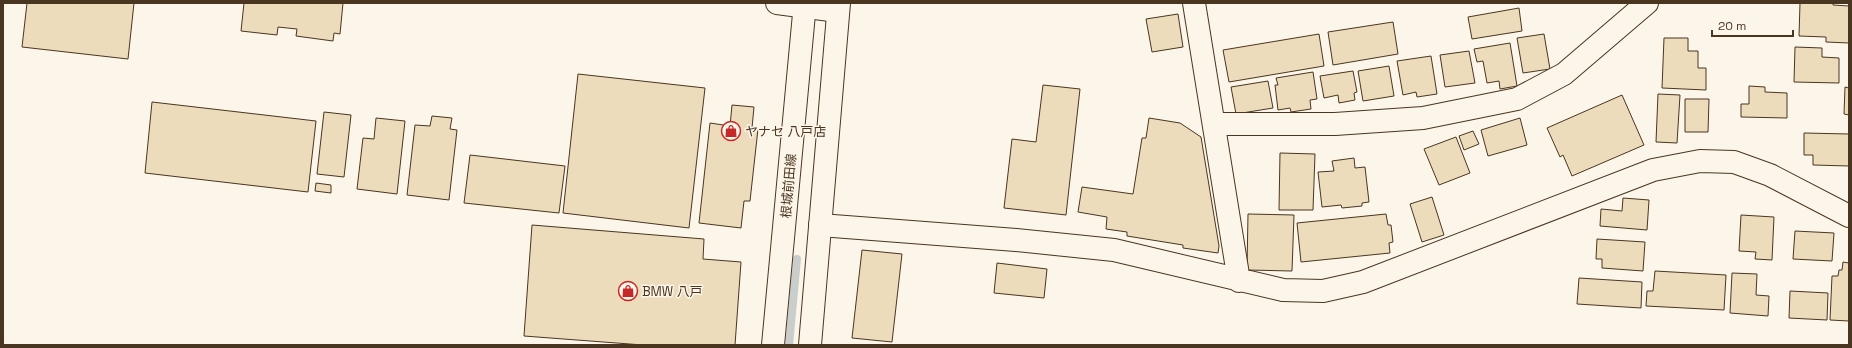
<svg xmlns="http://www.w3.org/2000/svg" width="1852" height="348" font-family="'Space Grotesk','Noto Sans JP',sans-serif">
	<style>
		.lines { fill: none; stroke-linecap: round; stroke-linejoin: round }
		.stream { stroke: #c9cecd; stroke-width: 8 }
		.building { fill: #ecdcbc; stroke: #4a3520 }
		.street-casing { stroke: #4a3520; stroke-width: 24 }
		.secondary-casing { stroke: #4a3520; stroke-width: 24 }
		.street { stroke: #fbf6e9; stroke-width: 22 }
		.secondary { stroke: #fbf6e9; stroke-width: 22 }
		.labels { text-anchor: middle; stroke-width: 3; stroke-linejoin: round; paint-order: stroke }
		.poi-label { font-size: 13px; fill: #4a3520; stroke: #fbf6e9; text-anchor: start }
		.street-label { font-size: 13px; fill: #4a3520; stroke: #fbf6e9 }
	</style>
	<rect width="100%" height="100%" fill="#fbf6e9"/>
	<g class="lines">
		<!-- stream -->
		<path class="stream" d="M789 345 797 259"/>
	</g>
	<!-- building -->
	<path class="building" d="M27 3H134L128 59 22 47Z
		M244 3H343L340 34 334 33 333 41 296 36 297 29 278 27 277 35 241 31Z
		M1800 3H1833V5L1849 6V43L1826 42V37L1799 36Z
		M1519 8 1522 31 1472 39 1468 17Z
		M1178 14 1183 47 1152 52 1146 19Z
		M1393 22 1398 54 1333 65 1328 32Z
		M1319 34 1324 66 1229 82 1223 50Z
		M1544 34 1550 69 1523 73 1517 38Z
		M1664 38H1688V51H1698V68H1706V90L1662 88Z
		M1510 43 1517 86 1500 89 1499 81 1487 83 1483 61 1477 62 1474 49Z
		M1795 47 1822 48V57L1839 58V83L1794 82Z
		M1469 51 1475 83 1445 87 1440 55Z
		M1431 56 1437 94 1417 97 1416 92 1403 95 1397 61Z
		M1389 66 1394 96 1363 101 1358 71Z
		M1353 71 1357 92 1354 93 1355 100 1339 103 1338 95 1324 98 1320 76Z
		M1313 72 1317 99 1310 100 1311 109 1291 112 1290 108 1278 110 1275 85H1278L1276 78Z
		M578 74 705 88 689 228 563 213Z
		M1268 81 1273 108 1236 114 1231 87Z
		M1043 85 1080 89 1066 215 1004 208 1012 139 1036 142Z
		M1749 86 1765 87V92L1787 93V118L1741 117V104H1749Z
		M1845 87 1849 88V115L1844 114Z
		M1658 94 1680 95 1677 143 1656 142Z
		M1622 95 1644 145 1572 176 1563 155 1560 157 1547 128Z
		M1685 99H1709L1708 132H1685Z
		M152 102 316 121 308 192 145 173Z
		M732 105 754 107 752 128 758 129 750 201H744L741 228 699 223 710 123 730 126Z
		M324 112 351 115 344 177 317 174Z
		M432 116 452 118 450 129 457 130 449 200 407 195 415 125 430 126Z
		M376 118 405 121 397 194 357 189 363 138 374 139Z
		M1149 118 1180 123 1201 137 1219 246 1218 253 1183 248V245L1127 236V232L1106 229 1107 217 1078 212 1082 187 1133 194 1142 138H1146Z
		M1520 118 1527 145 1488 156 1481 130Z
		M1473 131 1479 144 1464 150 1459 136Z
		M1804 133 1849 134V166L1813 165V155H1804Z
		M1456 137 1470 173 1439 185 1424 149Z
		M1280 153 1315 154 1313 210H1279Z
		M470 155 565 166 559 213 464 203Z
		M1354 158 1355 168 1365 167 1369 202 1362 203V206L1342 208 1341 205 1322 207 1318 172 1334 171 1332 161Z
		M316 183 331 185V193L315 191Z
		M1432 197 1444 235 1422 242 1410 204Z
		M1623 198 1649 200 1647 230 1600 226 1601 209 1622 211Z
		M1248 214 1294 215 1292 271 1247 270Z
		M1386 214 1388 225H1391L1393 242 1389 243 1390 253 1301 262 1297 223Z
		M1741 215 1774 217 1772 260 1755 259 1756 252 1739 251Z
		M532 225 704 239 703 259 741 262 735 345H643L524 336Z
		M1795 231 1834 233 1832 261 1793 259Z
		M1597 239 1645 242 1643 271 1602 268V259H1596Z
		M862 250 902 254 892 342 852 338Z
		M1843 262 1849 263V321L1830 320 1832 276H1838L1839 270H1842Z
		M997 263 1047 269 1044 298 994 293Z
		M1655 271 1726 275 1724 310 1646 306 1647 291H1653Z
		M1732 273 1757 274 1756 295 1769 296 1768 316 1730 313Z
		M1579 278 1642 282 1641 308 1577 304Z
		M1790 291 1828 293 1827 320 1789 318Z"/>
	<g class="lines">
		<defs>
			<path id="street" d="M777 3 838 11
				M1194 3 1239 281
				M1214 124H1335L1423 118 1517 99 1564 74 1647 3
				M820 225 1016 240 1114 250 1283 290 1323 291 1363 282 1653 170 1700 161 1734 162 1770 175 1849 216"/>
			<path id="secondary" d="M773 345 805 3
				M810 345 839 3"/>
		</defs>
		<!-- street casing -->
		<use href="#street" class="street-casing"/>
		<!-- secondary casing -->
		<use href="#secondary" class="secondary-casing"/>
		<!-- street -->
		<use href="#street" class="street"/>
		<!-- secondary -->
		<use href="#secondary" class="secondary"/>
	</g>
	<!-- icons -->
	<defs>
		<symbol id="shop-ring" viewBox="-11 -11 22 22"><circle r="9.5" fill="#fbf6e9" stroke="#c62828" stroke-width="1.5"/><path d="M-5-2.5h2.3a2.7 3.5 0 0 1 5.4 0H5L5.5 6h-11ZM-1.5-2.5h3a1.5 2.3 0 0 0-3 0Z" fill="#c62828"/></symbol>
	</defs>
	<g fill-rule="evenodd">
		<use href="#shop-ring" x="720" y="120" width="22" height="22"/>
		<use href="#shop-ring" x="617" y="280" width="22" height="22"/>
	</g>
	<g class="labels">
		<!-- poi labels -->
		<g class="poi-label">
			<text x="745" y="136">ヤナセ 八戸店</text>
			<text x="642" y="296">BMW 八戸</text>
		</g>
		<!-- street labels -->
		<g class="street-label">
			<text transform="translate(788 186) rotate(-85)" y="5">根城前田線</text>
		</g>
	</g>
	<!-- border -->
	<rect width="1852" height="348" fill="none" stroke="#4a3520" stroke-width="8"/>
	<!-- scale -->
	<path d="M1712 30v6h81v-6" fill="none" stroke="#4a3520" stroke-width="2"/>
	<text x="1718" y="30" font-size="12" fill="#4a3520" stroke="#fbf6e9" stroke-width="3" paint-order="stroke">20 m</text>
</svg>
